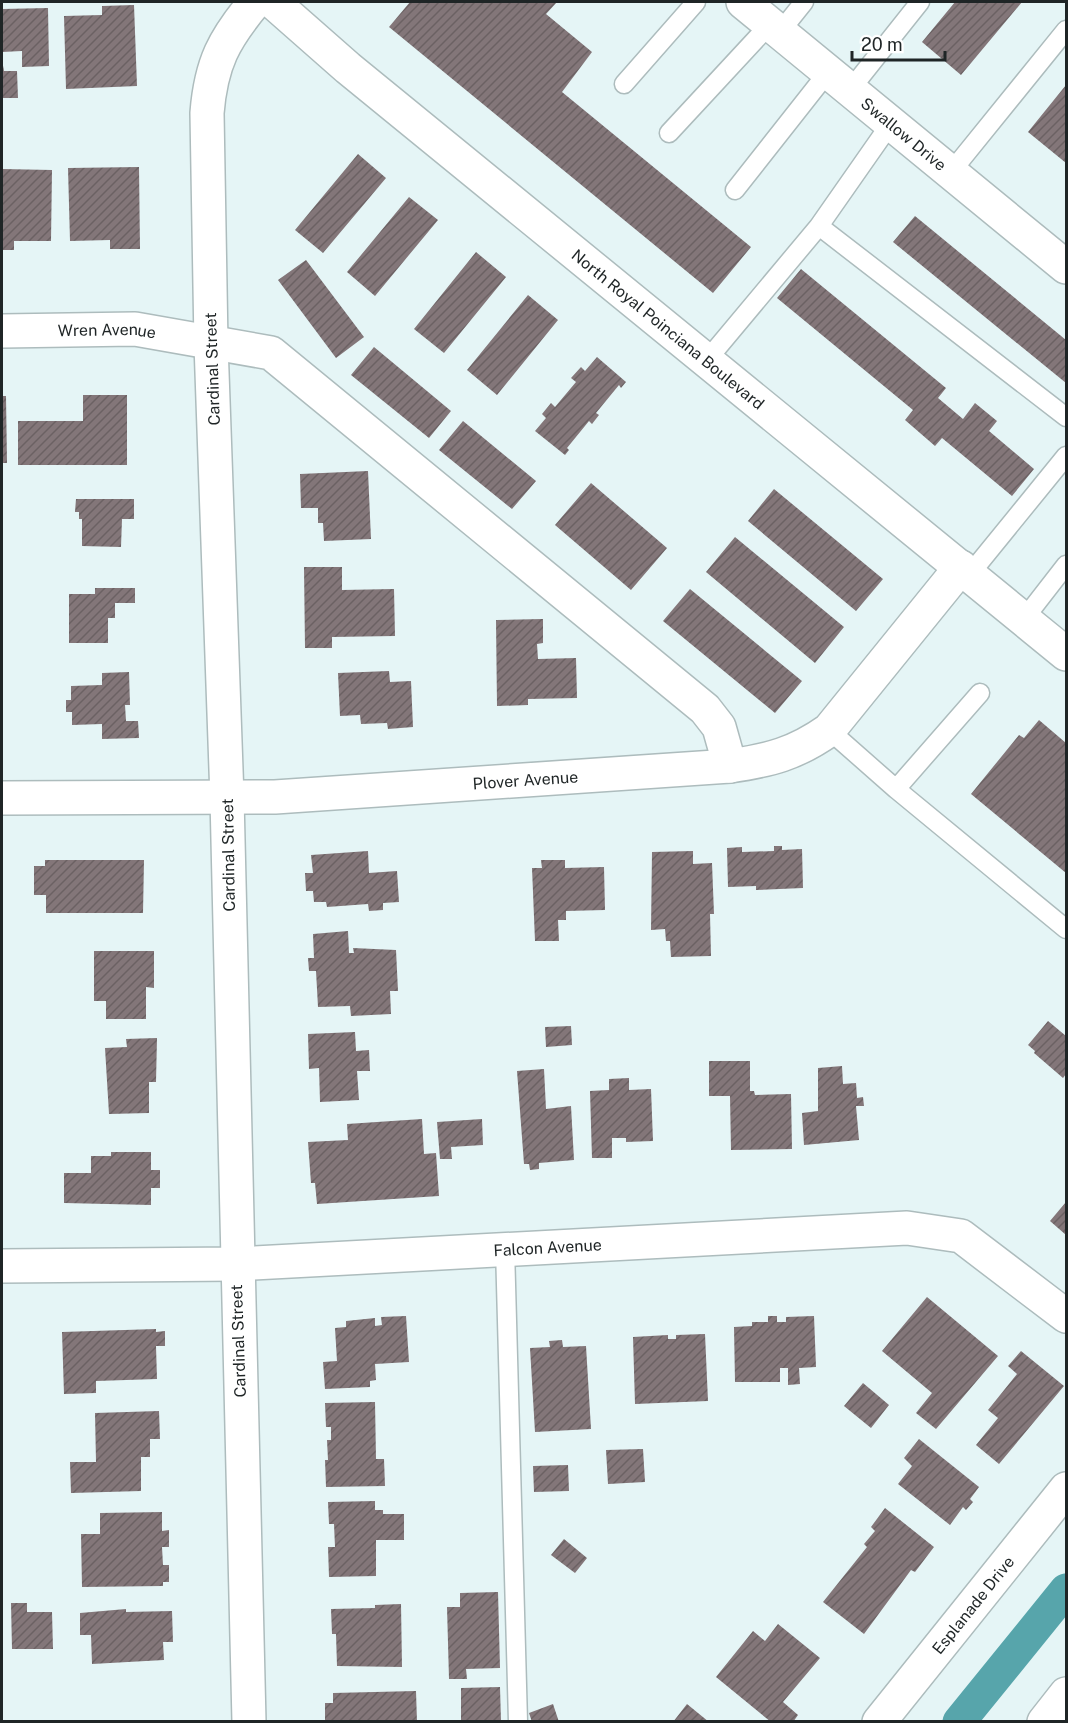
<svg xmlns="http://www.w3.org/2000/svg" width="1068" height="1723" font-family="'Public Sans',sans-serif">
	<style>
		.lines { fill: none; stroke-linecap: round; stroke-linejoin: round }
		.canal { stroke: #57a5ab; stroke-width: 33 }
		.building { fill: url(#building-hatch) }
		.service-casing { stroke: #adbcbd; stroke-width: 21 }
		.minor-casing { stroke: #adbcbd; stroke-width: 36 }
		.tertiary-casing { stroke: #adbcbd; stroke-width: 36 }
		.service { stroke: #fff; stroke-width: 18 }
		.minor { stroke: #fff; stroke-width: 33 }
		.tertiary { stroke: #fff; stroke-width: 33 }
		.labels { text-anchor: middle; stroke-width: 4.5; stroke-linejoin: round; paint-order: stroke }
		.street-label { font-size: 16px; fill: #1f2526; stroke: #fff }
	</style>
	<defs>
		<pattern id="building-hatch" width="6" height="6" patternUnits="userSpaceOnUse" patternTransform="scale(1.5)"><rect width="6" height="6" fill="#837679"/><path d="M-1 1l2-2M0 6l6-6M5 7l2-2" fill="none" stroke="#6b6163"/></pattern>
	</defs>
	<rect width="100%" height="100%" fill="#e5f5f6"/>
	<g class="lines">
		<!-- canal -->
		<path class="canal" d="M959 1722 1066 1590"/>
	</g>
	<!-- building -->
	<path class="building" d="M410 2H557L546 14 592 52 562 92 751 247 713 293 389 27Z
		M955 2H1022L961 75 922 42Z
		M134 5 137 86 66 89 64 16 102 15V6Z
		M48 8 49 66 22 67V51L2 52V9Z
		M2 60 4 71H17L18 98H2Z
		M1066 85V163L1028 132Z
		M358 154 386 178 323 253 295 230Z
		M139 167 140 249H110V240L70 241 68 168Z
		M2 169 52 170 51 241H14V250H2Z
		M409 197 438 220 375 296 347 272Z
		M915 216 1066 340V383L893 242Z
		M476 252 506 277 444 353 414 329Z
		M306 260 364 337 336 358 278 280Z
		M801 269 946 388 938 398 963 419 975 403 997 421 989 431 1034 469 1012 496 942 438 935 446 905 420 913 410 777 298Z
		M528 295 558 320 497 395 467 370Z
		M374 347 451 411 429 438 351 375Z
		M597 357 626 382 621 388 619 385 596 413 599 415 592 424 589 421 567 448 569 450 565 455 535 431 546 418 542 414 551 403 555 407 576 382 571 378 581 367 585 371Z
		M83 395H127V465H18V421H83Z
		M2 396H6L7 463H2Z
		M463 421 536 481 512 509 439 450Z
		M368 471 371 539 324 541 323 523H318V508H301L300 474Z
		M591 483 667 548 631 590 555 525Z
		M774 489 883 579 856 611 748 521Z
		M76 499H134V519H122L121 547 82 546V519H79V512H75Z
		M735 537 844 627 815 663 706 572Z
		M304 567H342V590L394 589 395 636 332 637V648H305Z
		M95 588H135V603H115V618H108V643H69V594H95Z
		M690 589 802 681 775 713 663 621Z
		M543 619V643L537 644 538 659 576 658 577 698 528 699V705L497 706 496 620Z
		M389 671 390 682 411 681 413 727 388 729 387 723 361 724 360 715 340 716 338 673Z
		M129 672 130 705H125L126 721H138L139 738 102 739V724L72 725V712H66V700H71V686L102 685V673Z
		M1039 720 1066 743V873L971 794 1019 735 1024 738Z
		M774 846H782V850L802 849 803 888 756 890V886L728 887 727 848 742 847V852L774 851Z
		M368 851 369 873 397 871 399 902 383 903V910L369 911 368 904 327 907 326 902H314L313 891H306L305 873H313L311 855Z
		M693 851V864L712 863 714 914H710L711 956 671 957 670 941H666L665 929 651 930 652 852Z
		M45 860H144L143 913H46V895H34V866H45Z
		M541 860H565V868L604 867 605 910 566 911V920H558L559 941H535L532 868H542Z
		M348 931 349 953H354L353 948 396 950 398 991H390L391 1014 351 1016 350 1006 318 1007 316 971H309L308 958H314L313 934Z
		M94 951H154V988L146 987V1019H106V1001H94Z
		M1048 1021 1066 1036V1074L1063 1078 1034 1053 1035 1051 1028 1045Z
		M571 1026 572 1045 546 1047 545 1027Z
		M355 1032 356 1051 369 1050 370 1071H357L359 1100 320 1102 319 1068 309 1069 308 1034Z
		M157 1038 156 1082H149V1113L109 1114 105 1048 127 1047 126 1039Z
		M709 1061H750V1091H754L755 1095 791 1094 792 1149 731 1150 730 1096H709Z
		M842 1066 843 1084 856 1083 857 1098 863 1097 864 1106H856L859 1140 804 1145 802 1113 818 1111V1068Z
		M544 1069 546 1109 571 1106 574 1160 539 1163V1169L530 1170 529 1164H524L517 1071Z
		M629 1078V1090L651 1089 653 1141 626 1142V1138H612V1158H592L590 1091 609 1090V1079Z
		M422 1119 424 1154 436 1153 439 1196 317 1204 315 1183H311L308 1142 348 1140 347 1124Z
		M482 1119 483 1145 451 1147 452 1159H440L437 1122Z
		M111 1152H151V1170H160V1188H151V1205L64 1203V1173H91V1156H111Z
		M1066 1202V1235L1050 1221Z
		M927 1297 998 1356 936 1429 916 1413 932 1393 882 1351Z
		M406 1316 409 1362 375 1364 376 1380 370 1381V1387L325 1389 323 1362 337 1361 335 1328 346 1327V1321L375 1318V1326L382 1325 381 1317Z
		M768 1316H777V1322H786V1317L814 1316 816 1367 799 1368 800 1384 788 1385V1368H780V1382H735L734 1327 752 1326V1322H768Z
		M156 1329V1332L165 1331V1346H156L157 1379 96 1381V1393L64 1394 62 1332Z
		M705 1334 708 1401 635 1404 633 1337 668 1335V1339H676V1335Z
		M562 1340 563 1347 586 1346 591 1429 535 1432 530 1348 550 1347 549 1341Z
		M1021 1351 1064 1386 999 1464 976 1445 998 1418 988 1410 1017 1374 1008 1366Z
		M863 1383 889 1405 871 1428 844 1406Z
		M375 1402 376 1459H384L385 1486 326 1487 325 1460H328L327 1440H331V1427H326L325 1403Z
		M159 1411 160 1439H150V1457H141V1491L71 1493 70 1462H96L95 1413Z
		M919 1439 979 1487 970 1499 973 1502 966 1510 963 1507 950 1525 898 1484 912 1466 904 1458Z
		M643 1449 645 1482 608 1484 606 1450Z
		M568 1465 569 1491 534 1492 533 1466Z
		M375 1501V1510H383V1514H404V1540H376V1576L329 1577 328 1547H335L334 1524H329L328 1502Z
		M885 1508 934 1547 915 1572 911 1570 864 1634 823 1602 867 1547 864 1544 875 1531 871 1527Z
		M162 1512V1531L169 1530V1547H162L163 1565H169V1582H163V1586L82 1587 81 1534H100V1513Z
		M564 1539 587 1558 575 1573 551 1555Z
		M498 1592 500 1668 466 1669 467 1679H449L447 1607H460V1593Z
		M11 1603H27V1612H52L53 1649H12Z
		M401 1604 402 1667 337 1666 336 1634H332L331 1609 375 1608V1605Z
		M126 1609V1612L172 1611 173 1642H163L164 1660 92 1664 91 1635H80V1613Z
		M778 1624 820 1658 783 1702 798 1715 793 1722H771L716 1677 753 1631 765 1641Z
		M500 1687 501 1722H461V1688Z
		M416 1691 417 1722H325V1703H333V1693Z
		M553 1704 559 1722H532L529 1713Z
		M687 1704 709 1722H673Z"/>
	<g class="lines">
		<defs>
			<path id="service" d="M780 32 804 2
				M624 84 696 2
				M850 90 920 2
				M669 133 770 24
				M951 172 1066 30
				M735 190 828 72
				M819 226 891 123
				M707 360 819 226 1066 417
				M970 574 1066 456
				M1024 619 1066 565
				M829 730 896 789 980 693
				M896 789 1066 929
				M505 1248 518 1722"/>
			<g id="minor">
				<path id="s1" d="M743 2 1066 267"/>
				<path id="s2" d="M2 331 135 329 271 353 705 709 719 727 730 766"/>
				<path id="s3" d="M2 798 275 797 730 766C770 760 795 754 829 730L961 567"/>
				<path id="s4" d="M2 1266 236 1264 907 1228 961 1236 1066 1316"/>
				<path d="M249 1722 227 798 211 344 207 113C211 63 224 39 255 2"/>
				<path id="s5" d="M879 1722 1066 1489"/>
				<path d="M1044 1722 1066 1694"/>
			</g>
			<g id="tertiary">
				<path id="s6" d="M273 2 348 68 1066 654"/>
			</g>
		</defs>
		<!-- service casing -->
		<use href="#service" class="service-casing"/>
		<!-- minor casing -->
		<use href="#minor" class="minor-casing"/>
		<!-- tertiary casing -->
		<use href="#tertiary" class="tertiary-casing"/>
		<!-- service -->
		<use href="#service" class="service"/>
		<!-- minor -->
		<use href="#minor" class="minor"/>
		<!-- tertiary -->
		<use href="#tertiary" class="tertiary"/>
	</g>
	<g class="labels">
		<!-- street labels -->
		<g class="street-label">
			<text dy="6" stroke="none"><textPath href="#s1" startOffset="208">Swallow Drive</textPath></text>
			<text dy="6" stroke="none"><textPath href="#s6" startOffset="513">North Royal Poinciana Boulevard</textPath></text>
			<text dy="6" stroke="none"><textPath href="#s2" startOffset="105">Wren Avenue</textPath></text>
			<text transform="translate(212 369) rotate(-92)" y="6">Cardinal Street</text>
			<text dy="6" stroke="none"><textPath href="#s3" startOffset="524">Plover Avenue</textPath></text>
			<text transform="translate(228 855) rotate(-91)" y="6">Cardinal Street</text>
			<text dy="6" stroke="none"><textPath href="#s4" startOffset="546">Falcon Avenue</textPath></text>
			<text transform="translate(238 1341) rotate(-92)" y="6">Cardinal Street</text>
			<text dy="6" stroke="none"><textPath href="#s5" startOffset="150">Esplanade Drive</textPath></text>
		</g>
	</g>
	<!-- border -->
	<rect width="1068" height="1723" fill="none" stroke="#1f2526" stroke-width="6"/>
	<!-- scale -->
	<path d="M852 51v9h93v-9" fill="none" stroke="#1f2526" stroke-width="3"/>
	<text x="861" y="51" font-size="18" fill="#1f2526" stroke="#ffffff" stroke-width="4.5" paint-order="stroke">20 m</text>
</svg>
